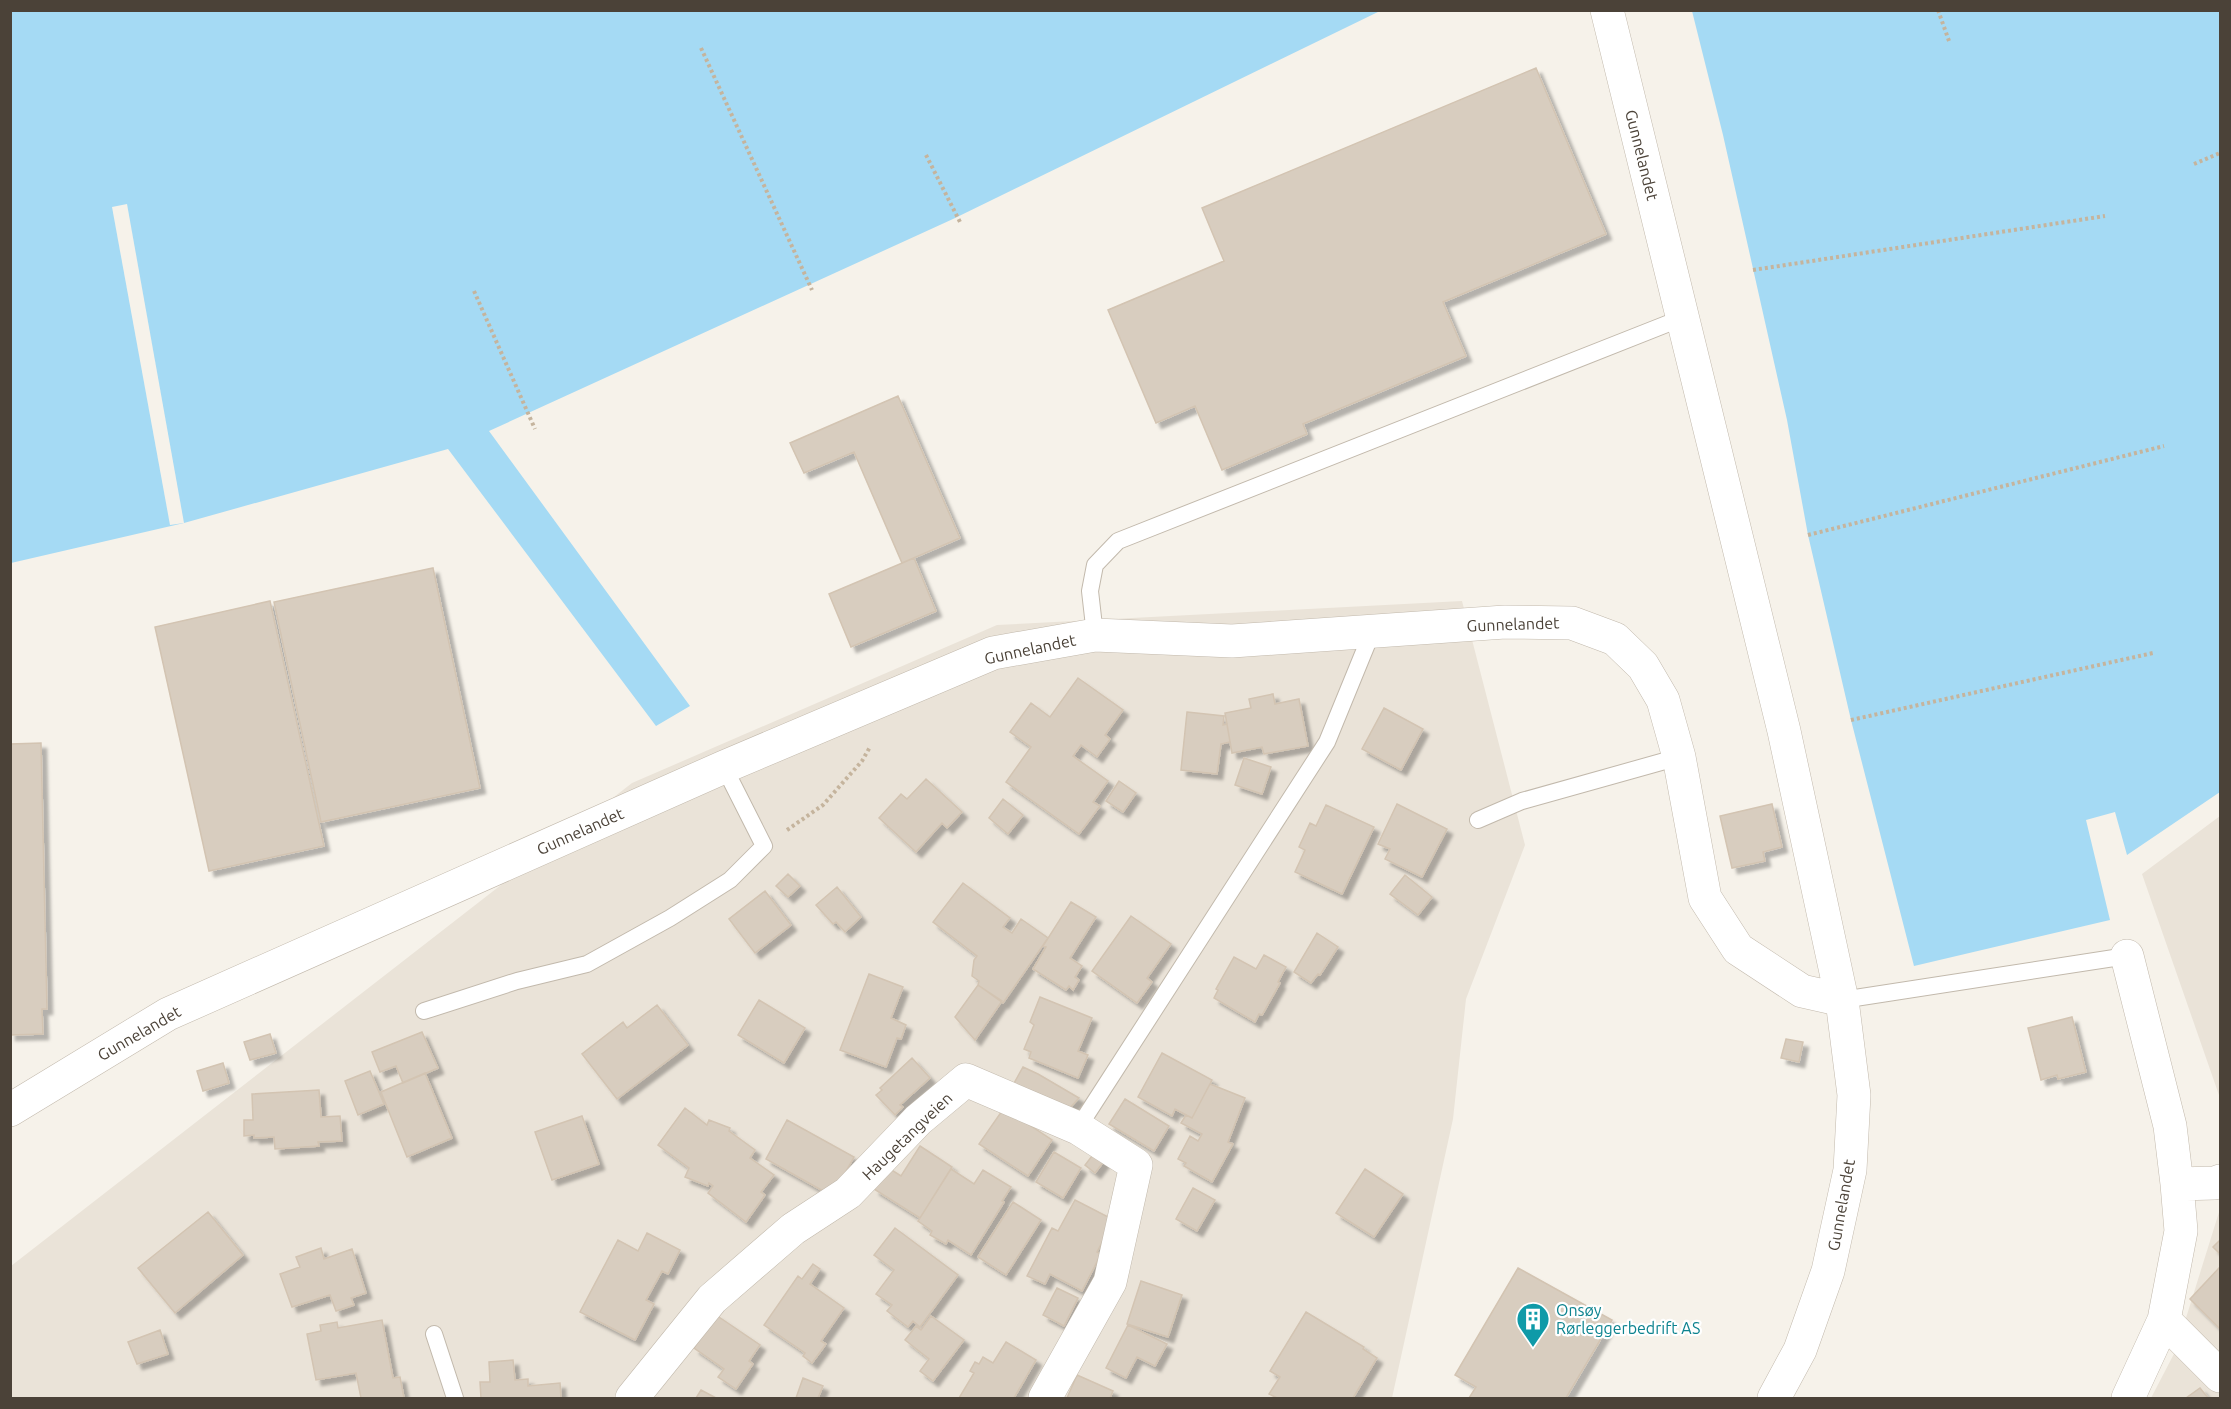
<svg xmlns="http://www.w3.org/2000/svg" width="2231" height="1409" font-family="Ubuntu,sans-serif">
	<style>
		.residential { fill: #eae3d8 }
		.water { fill: #a5daf4 }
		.pier { fill: #f6f2ea }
		.building { fill: #d8cdbf; stroke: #d3c4b2; stroke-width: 1.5; filter: url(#shadow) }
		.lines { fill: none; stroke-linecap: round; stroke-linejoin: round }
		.lane-casing { stroke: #c2b9ac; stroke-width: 18 }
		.street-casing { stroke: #c2b9ac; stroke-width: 34 }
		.path { stroke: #c5b49d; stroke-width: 4; stroke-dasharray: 3 3; stroke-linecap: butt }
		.lane { stroke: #fff; stroke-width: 16 }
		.street { stroke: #fff; stroke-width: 33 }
		.labels { text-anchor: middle; stroke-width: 4.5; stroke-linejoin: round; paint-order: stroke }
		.street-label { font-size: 16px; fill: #4b4238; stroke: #fff }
		.culture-label { font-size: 16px; fill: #0d838f; stroke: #fff; text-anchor: start }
	</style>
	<defs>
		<filter id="shadow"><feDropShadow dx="5.5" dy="5.5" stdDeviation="1.5" flood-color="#0004"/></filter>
	</defs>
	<rect width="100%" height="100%" fill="#f6f2ea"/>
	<!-- residential -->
	<path class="residential" d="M1462 601 1525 845 1466 999 1453 1119 1392 1398H11V1266L632 783 997 625Z
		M2220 816V1098L2142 874Z
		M2220 1196V1398H2151L2176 1350 2220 1209Z"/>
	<!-- water -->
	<path class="water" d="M10 11H1380L953 219 489 431 690 706 656 726 448 449 184 523 11 563Z
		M1692 11H2220V792L2127 855 2115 812 2086 820 2110 920 1914 966 1851 720 1808 535 1787 420 1723 135Z"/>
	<!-- pier -->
	<path class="pier" d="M127 204 184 523 170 525 112 207Z"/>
	<!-- building -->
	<path class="building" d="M1536 68 1606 234 1443 302 1466 356 1303 424 1307 434 1222 470 1195 406 1156 423 1108 310 1224 261 1202 208Z
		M898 396 960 538 902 563 854 452 804 473 790 443Z
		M914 558 936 611 851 647 829 594Z
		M433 568 480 788 321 822 274 602Z
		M270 601 324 846 209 871 155 627Z
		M1078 678 1123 710 1105 735 1110 739 1097 757 1081 745 1073 756 1108 781 1093 802 1100 806 1079 834 1006 782 1031 747 1010 732 1031 703 1050 717Z
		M1273 694 1275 704 1299 699 1308 746 1264 754 1262 747 1232 753 1225 713 1251 708 1249 699Z
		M1384 708 1423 729 1401 770 1362 749Z
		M1187 712 1224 716 1223 725 1227 724 1230 742 1221 744 1217 774 1181 770Z
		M41 743 47 1009H42L43 1034 10 1035V744Z
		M1244 758 1271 767 1262 794 1235 785Z
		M926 779 962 812 947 828 942 823 916 852 879 818 901 794 907 799Z
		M1119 781 1136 793 1123 812 1106 801Z
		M1003 799 1023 815 1008 834 989 818Z
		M1397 804 1447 829 1422 877 1385 859 1390 849 1378 844Z
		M1772 804 1782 847 1763 852 1765 861 1732 868 1720 816Z
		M1326 805 1374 827 1342 894 1295 872 1305 850 1299 847 1310 823 1316 826Z
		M788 874 800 886 788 897 776 886Z
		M1405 875 1432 897 1418 915 1390 894Z
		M963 883 1010 918 1003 927 1012 933 1021 919 1048 938 1003 1003 978 985 979 981 972 976 974 960 977 956 933 922Z
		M837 887 861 917 845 932 836 922 833 924 816 905Z
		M765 891 791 925 755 953 729 919Z
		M1071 902 1096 917 1070 958 1082 966 1075 977 1079 980 1073 990 1069 986 1066 990 1033 969 1046 947 1043 946Z
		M1131 916 1171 944 1147 978 1152 982 1137 1003 1092 971Z
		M1317 933 1338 947 1320 975 1318 974 1311 983 1294 972Z
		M1264 955 1286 967 1278 982 1280 983 1262 1015 1259 1014 1255 1022 1214 998 1218 990 1216 989 1234 957 1256 969Z
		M869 974 903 987 891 1018 906 1025 901 1039 897 1038 886 1067 840 1050Z
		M978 985 1002 1001 975 1040 955 1017Z
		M1040 997 1092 1018 1078 1051 1088 1055 1078 1078 1029 1058 1031 1052 1024 1049 1034 1025 1030 1022Z
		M759 1000 805 1028 784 1063 738 1035Z
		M657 1005 688 1045 617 1099 582 1054 623 1022 627 1028Z
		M2072 1017 2086 1072 2058 1079 2057 1075 2041 1080 2028 1028Z
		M422 1032 438 1068 403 1083 396 1066 380 1072 372 1052Z
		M270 1034 276 1053 250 1060 244 1042Z
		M1786 1039 1803 1042 1799 1062 1781 1058Z
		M1162 1053 1212 1080 1192 1118 1175 1109 1172 1116 1138 1097Z
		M912 1058 930 1078 900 1105 903 1107 895 1115 876 1095 882 1090 880 1088Z
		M223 1063 229 1083 203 1091 197 1071Z
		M1023 1067 1038 1074 1079 1098 1065 1113 1013 1085Z
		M370 1071 384 1104 358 1115 345 1081Z
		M425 1073 452 1138 407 1157 381 1092Z
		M1210 1084 1245 1098 1228 1142 1233 1144 1212 1182 1184 1166 1186 1163 1178 1159 1190 1136 1198 1141 1202 1134 1181 1123 1186 1115 1192 1118Z
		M319 1090 321 1117 340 1116 342 1141 318 1142 319 1146 275 1149 274 1137 254 1138V1135L244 1136V1120H253L252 1094Z
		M1125 1099 1169 1126 1154 1151 1109 1124Z
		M685 1108 707 1125 709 1120 730 1128 729 1131 755 1150 750 1158 774 1175 761 1192 765 1195 746 1222 708 1193 713 1186 709 1183 708 1186 685 1177 689 1168 658 1145Z
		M1004 1108 1052 1140 1028 1176 979 1144Z
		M582 1116 599 1164 552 1180 535 1132Z
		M787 1120 854 1157 832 1196 766 1159Z
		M920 1146 952 1167 920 1218 874 1189 887 1167 901 1176Z
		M1054 1152 1081 1168 1063 1198 1036 1182Z
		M1095 1152 1105 1160 1095 1173 1085 1165Z
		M951 1169 974 1184 983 1170 1011 1187 1002 1201 1004 1202 971 1255 948 1240 946 1244 930 1235 932 1231 918 1221Z
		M1365 1169 1403 1194 1374 1237 1336 1213Z
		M1193 1188 1215 1200 1197 1231 1176 1219Z
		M1075 1200 1114 1220 1097 1252 1101 1254 1082 1291 1050 1274 1045 1284 1027 1276 1052 1228 1058 1231Z
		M1013 1202 1041 1220 1006 1275 978 1257Z
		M208 1212 243 1255 175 1313 138 1268Z
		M895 1228 958 1275 920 1327 913 1321 908 1327 887 1311 892 1305 876 1294 894 1270 874 1255Z
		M647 1233 680 1250 668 1274 662 1271 646 1300 654 1304 635 1340 580 1312 618 1240 638 1251Z
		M2220 1240V1254L2213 1247Z
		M321 1248 324 1259 352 1249 366 1293 351 1298 354 1305 336 1311 330 1295 292 1307 280 1274 300 1267 296 1257Z
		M813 1264 820 1269 810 1284 844 1308 821 1341 826 1344 812 1363 803 1356 805 1353 764 1325 798 1276 802 1279Z
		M2220 1267V1329L2190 1299Z
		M1518 1268 1612 1320 1566 1398H1469L1476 1387 1455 1375Z
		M1141 1281 1182 1295 1168 1337 1127 1324Z
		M1057 1288 1078 1298 1064 1326 1043 1315Z
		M1306 1312 1364 1347 1363 1349 1377 1358 1353 1398H1277L1269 1394 1280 1377 1270 1371Z
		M716 1315 760 1345 749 1361 753 1364 736 1389 718 1377 724 1369 694 1348Z
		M931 1316 964 1340 933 1381 920 1371 929 1359 905 1340 916 1326 921 1330Z
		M382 1320 393 1378 400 1377 404 1398H361L356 1373 316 1380 307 1334 321 1331 320 1325 337 1322 338 1328Z
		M1128 1325 1167 1344 1155 1366 1137 1357 1126 1378 1106 1368Z
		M160 1330 168 1354 137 1364 128 1342Z
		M1006 1342 1036 1360 1014 1398H959L974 1373 970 1371 975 1362 979 1364 983 1357 993 1363Z
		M513 1360 515 1380 528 1379V1386L560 1383 561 1398H481L480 1382H490L489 1362Z
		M1077 1375 1113 1391 1110 1398H1067Z
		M803 1378 823 1386 818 1398H796Z
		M2200 1388 2208 1398H2186Z
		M701 1390 716 1398H696Z"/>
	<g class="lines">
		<defs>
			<path id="lane" d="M1095 635 1090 591 1095 565 1118 541 1682 318
				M1478 820 1522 801 1679 757
				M1842 1000 2127 956
				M424 1011 517 981 587 964 670 918 730 880 764 846 724 767
				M1078 1128 1327 742 1372 632
				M434 1334 455 1398"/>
			<path id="street" d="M1607 10 1784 731 1842 1000 1854 1095 1850 1170 1828 1271 1800 1350 1774 1398
				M2127 956 2170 1126 2177 1184 2181 1231 2164 1320 2128 1398
				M10 1110 168 1014 724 767 993 653 1095 635 1232 641 1505 622 1572 623 1615 639 1643 666 1663 700 1679 757 1705 898 1738 949 1802 991 1842 1000
				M2177 1184 2215 1183 2220 1181
				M2164 1320 2220 1376
				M632 1398 712 1299 793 1229 848 1193 918 1120 966 1080 1078 1128 1136 1165 1110 1282 1045 1398"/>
		</defs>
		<!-- lane casing -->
		<use href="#lane" class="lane-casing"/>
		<!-- street casing -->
		<use href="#street" class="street-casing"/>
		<!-- path -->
		<path class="path" d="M1938 10 1949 41
			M701 48 812 290
			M926 155 960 222
			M2194 164 2220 153
			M1753 270 2105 216
			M474 291 535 429
			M1808 535 2164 446
			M1851 720 2153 653
			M787 830 823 805 862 761 870 747"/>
		<!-- lane -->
		<use href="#lane" class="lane"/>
		<!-- street -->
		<use href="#street" class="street"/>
	</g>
	<!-- icons -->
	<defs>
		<symbol id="building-pin" viewBox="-11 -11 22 30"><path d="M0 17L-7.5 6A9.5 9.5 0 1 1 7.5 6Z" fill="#0f9aa8" stroke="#fff"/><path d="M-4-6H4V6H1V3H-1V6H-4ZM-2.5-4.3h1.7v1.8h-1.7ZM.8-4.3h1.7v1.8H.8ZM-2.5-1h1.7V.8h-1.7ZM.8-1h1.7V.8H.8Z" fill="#fff"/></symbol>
	</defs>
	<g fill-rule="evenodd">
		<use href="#building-pin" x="1514" y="1300" width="38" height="52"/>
	</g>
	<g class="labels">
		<!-- street labels -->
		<g class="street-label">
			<text transform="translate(1642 155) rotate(76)" y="6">Gunnelandet</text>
			<text transform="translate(1513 624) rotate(-2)" y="6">Gunnelandet</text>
			<text transform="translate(1030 649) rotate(-12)" y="6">Gunnelandet</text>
			<text transform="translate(580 831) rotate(-24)" y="6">Gunnelandet</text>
			<text transform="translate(139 1033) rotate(-30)" y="6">Gunnelandet</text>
			<text transform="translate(907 1136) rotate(-44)" y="6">Haugetangveien</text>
			<text transform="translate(1841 1205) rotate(-80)" y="6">Gunnelandet</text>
		</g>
		<!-- culture labels -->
		<g class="culture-label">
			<text x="1556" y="1316">Onsøy<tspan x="1556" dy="18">Rørleggerbedrift AS</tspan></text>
		</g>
	</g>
	<!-- border -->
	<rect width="2231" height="1409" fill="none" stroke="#4b4238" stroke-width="24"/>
</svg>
